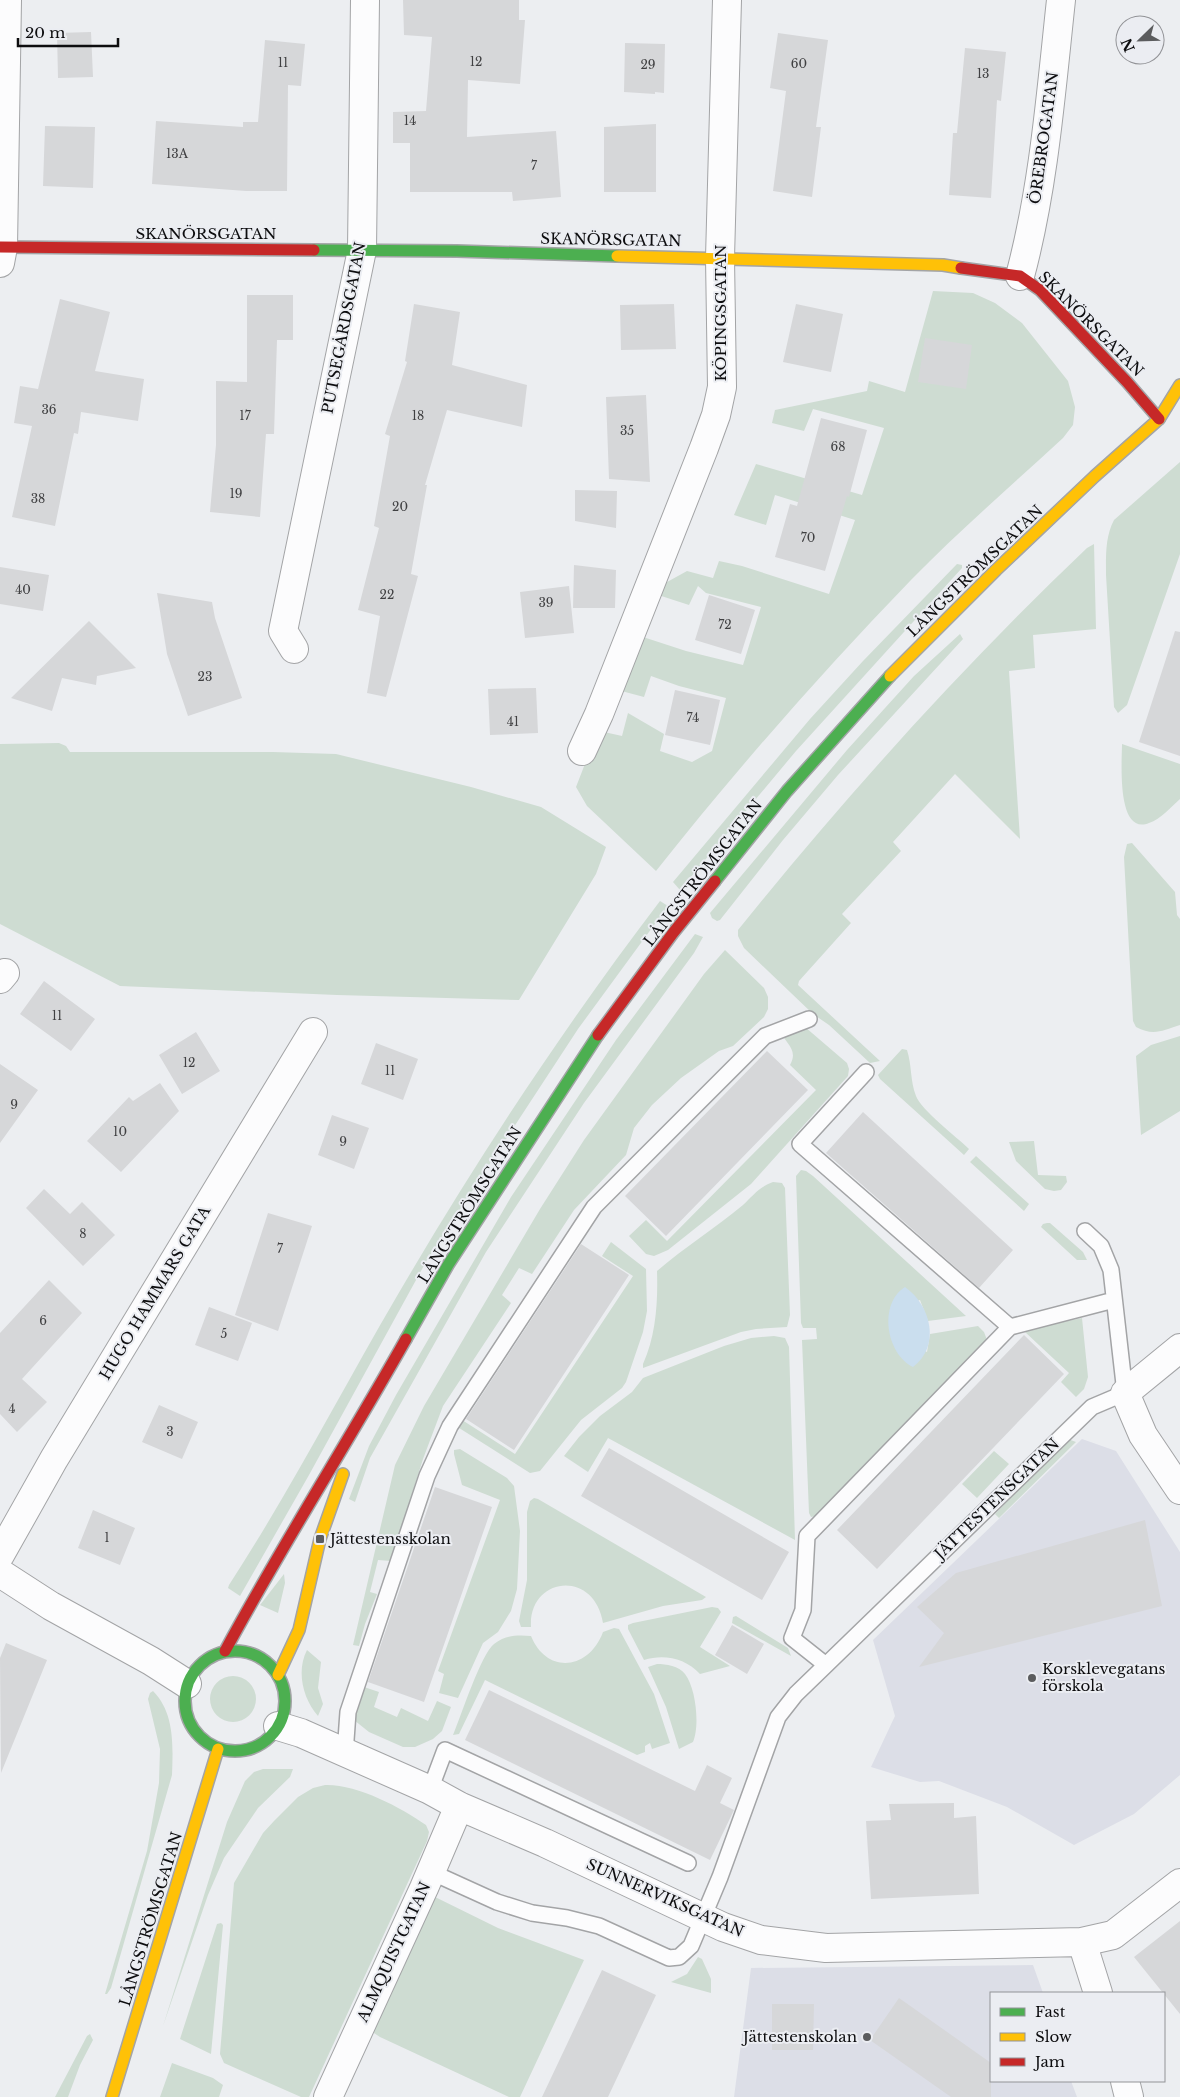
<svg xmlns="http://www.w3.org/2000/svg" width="1180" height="2097" font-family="'Libre Baskerville',serif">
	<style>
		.built { fill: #dcdee7 }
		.green { fill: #cedcd2 }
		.water { fill: #cadeee }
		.building { fill: #d6d7d9 }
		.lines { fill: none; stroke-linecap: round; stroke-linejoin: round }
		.lane-casing { stroke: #a3a4a6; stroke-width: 18 }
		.street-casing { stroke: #a3a4a6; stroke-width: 30 }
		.fast-casing { stroke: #a3a4a6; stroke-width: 14 }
		.slow-casing { stroke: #a3a4a6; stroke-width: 14 }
		.jam-casing { stroke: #a3a4a6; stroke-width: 14 }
		.lane { stroke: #fcfcfd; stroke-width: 15 }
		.street { stroke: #fcfcfd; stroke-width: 28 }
		.fast { stroke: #4caf50; stroke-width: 11 }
		.slow { stroke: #ffc107; stroke-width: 11 }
		.jam { stroke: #c62828; stroke-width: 11 }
		.poi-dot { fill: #5b5c5e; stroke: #ebedf2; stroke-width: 2 }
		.labels { text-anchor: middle; stroke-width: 4; stroke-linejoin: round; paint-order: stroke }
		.number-label { font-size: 12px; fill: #404042 }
		.street-label { font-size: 15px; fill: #0d0d0f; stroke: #ebedf2 }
		.poi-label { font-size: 15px; fill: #0d0d0f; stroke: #ebedf2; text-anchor: start }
	</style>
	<rect width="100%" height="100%" fill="#eceef1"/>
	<!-- built -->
	<path class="built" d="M1082 1439 1116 1451 1180 1552V1775L1134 1814 1074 1845 1007 1807 939 1781 920 1782 871 1767 895 1716 873 1640Z
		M1033 1965 1043 1993H991V2081H1071L1077 2097H734L751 1968Z"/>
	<!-- green -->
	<path class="green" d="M933 291 973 293 995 303 1022 323 1068 381 1075 407 1073 425 1063 438C1012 485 959 531 911 580 821 673 736 770 656 871L587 806 576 787 597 733 604 732 622 736 628 713 664 734 660 751 692 762 712 751 726 698 679 686 651 676 644 697 614 689 640 636 686 651 743 665 761 607 706 593 698 586 689 605 649 592 687 571 713 578 719 561 742 566 829 594 855 520 775 495 766 525 734 515 756 464 862 495 884 428 813 409 804 431 772 423 775 410 867 391 869 381 905 392Z
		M1180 462V554L1127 705 1118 713 1114 707 1106 575C1106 556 1105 537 1114 520Z
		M1094 544 1096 629 1033 635 1035 668 1009 671 1020 839 955 774 893 842 901 851 842 914 851 923 799 981 798 985 880 1061 870 1063 829 1025 813 1014 744 948 738 936V930C847 795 962 667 1087 548Z
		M957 564 962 565V568L796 751 680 890 673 882 810 719 863 661Z
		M960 634 963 639 838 775 783 840 720 920 717 921 712 918 710 913 847 750 914 676Z
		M59 743 66 746 70 752H273L336 754 471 787 541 807 606 847 596 874 519 1000 337 995 120 986 0 924V744Z
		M1122 744 1180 764V799C1171 807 1161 819 1149 823 1116 836 1122 761 1122 744Z
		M1132 843 1175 892 1177 915 1180 919V1025C1162 1031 1153 1036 1136 1027L1133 1021 1124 857 1127 844Z
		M660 901 668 906 578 1029 427 1260 309 1475 240 1596 228 1588 229 1585C290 1491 341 1392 397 1296 477 1159 564 1027 660 901Z
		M695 934 703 937 694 953 584 1103 486 1252 370 1458 355 1502 349 1499 369 1446 396 1395 511 1197 616 1040Z
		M725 950 764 988 768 997V1009L764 1017 733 1046 719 1051 681 1078 652 1105 634 1128 626 1155 574 1210 532 1274 519 1268 502 1295 511 1303 443 1406 423 1459 391 1561 378 1560 370 1592 377 1594 365 1624 359 1646 353 1645 395 1465 424 1406 540 1209 584 1140 704 974Z
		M798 1021 847 1063 849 1069 848 1076 751 1184 668 1250 654 1256 646 1254 629 1236 646 1220 667 1241 816 1090 790 1065C799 1049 785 1044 780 1030Z
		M1180 1036V1111L1141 1135 1136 1056 1151 1045Z
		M902 1049 907 1050C912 1065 910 1081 916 1096 921 1110 957 1137 969 1149L964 1155 880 1079 878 1075Z
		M1034 1141 1038 1175 1066 1176 1067 1182 1061 1190 1054 1191 1045 1189 1016 1161 1009 1142Z
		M976 1156 1029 1204 1024 1211 970 1162Z
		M801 1170 806 1171 813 1176 966 1316 928 1321 920 1300 890 1311V1333L927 1352 930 1334 978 1326 984 1332 987 1340 816 1516 811 1517 809 1513 802 1340 817 1339 816 1328H803L801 1323 796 1176Z
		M773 1182 782 1183 785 1188 790 1315 787 1327 756 1329 741 1332 643 1368V1364C656 1335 658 1302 657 1271 685 1247 715 1228 743 1205 753 1196 759 1187 773 1182Z
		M1047 1223H1050L1083 1252 1087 1260H1077L1041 1227 1043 1224Z
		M611 1242 646 1269 647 1311 643 1332 626 1382 622 1388 581 1420 540 1471 530 1473 456 1426 459 1418 515 1454 633 1276 602 1256Z
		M1082 1318 1088 1377 1084 1389 1076 1397 1061 1382 1069 1373 1025 1332 1026 1330Z
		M774 1336 785 1338 789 1347 795 1540 608 1438 588 1472 564 1456 579 1437 600 1416 632 1392 643 1378 724 1346 751 1338Z
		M1068 1439 1076 1442 999 1518 995 1514Z
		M460 1449 507 1478 514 1486 520 1531 517 1589 511 1611 498 1632 483 1643 458 1698 439 1693 444 1674 438 1671 500 1500 462 1485 454 1454V1450Z
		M994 1451 1009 1464 977 1498 962 1484Z
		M534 1498 538 1499 706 1597 702 1600 663 1606 603 1623C594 1568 528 1577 531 1627H521L519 1621 527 1580V1512L530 1501Z
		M284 1574 285 1583 278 1613 260 1605Z
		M712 1607 718 1608 721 1612 700 1647 730 1666 700 1674C685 1658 664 1654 644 1660L628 1629V1625L633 1623Z
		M736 1616 788 1648 791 1656 732 1623 733 1617Z
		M614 1628 619 1629 654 1694 670 1743 652 1749 650 1743 645 1746V1752L637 1755 485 1680 459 1734 453 1735C461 1716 481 1654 494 1644 506 1635 517 1635 531 1636 547 1675 589 1670 603 1632Z
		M307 1650 321 1662 318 1688 323 1704 318 1716C303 1699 296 1671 307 1650Z
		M657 1664C666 1664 679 1666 685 1674 696 1688 700 1726 693 1742L679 1749 666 1707 648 1667Z
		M210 1699a23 23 0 1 1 46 0a23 23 0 1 1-46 0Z
		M364 1687 379 1692 374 1707 397 1717 401 1708 428 1721 437 1701 451 1707 442 1731 433 1739 415 1747H403L369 1732 354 1720 360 1690Z
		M153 1691C175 1713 173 1747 172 1775L111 1988 107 1994H105L147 1851 159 1783 160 1749 148 1699 150 1693Z
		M263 1769H293L290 1777 258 1808 224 1858 208 1895 163 2026 227 1822 245 1781 254 1772Z
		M325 1785C357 1784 400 1807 426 1825L429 1832 427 1841 309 2097H301L224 2063 220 2054 234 1883 263 1833 274 1821 298 1797 313 1788Z
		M431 1895 498 1928 584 1960 520 2097H509L380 2037 371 2031Z
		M221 1923 223 1925 211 2054 180 2039 217 1924Z
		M698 1957 702 1959 711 1979V1993L671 1982 687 1974Z
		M90 2034 93 2040 80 2065 68 2097H55L87 2036Z
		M172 2063 213 2078 223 2085 219 2097H160Z"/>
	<!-- water -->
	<path class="water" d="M905 1287C931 1305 941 1346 913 1367 886 1354 878 1304 905 1287Z"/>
	<!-- building -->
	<path class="building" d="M403 0H519V20H525L520 84 468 80 467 137 556 131 561 197 513 201 512 192H410V143H393V112L426 111 432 37 404 35Z
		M91 32 93 77 58 78 57 33Z
		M778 33 828 40 816 127H821L812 197 773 191 786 91 770 88Z
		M265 40 305 44 301 86 288 85 287 191H246L152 184 156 121 243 127V122H258Z
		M625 43 665 44 664 93 655 92V94L624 92Z
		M965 48 1006 52 1001 101 997 100 991 198 949 195 953 133H957Z
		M656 124V192H604V127Z
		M45 126 95 127 93 188 43 186Z
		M247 295H293V340H277L274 434H266L260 517 210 512 216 445V381L247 382Z
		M60 299 110 312 95 371 144 379 138 421 81 412 78 434 74 433 55 526 12 517 32 426 14 423 20 386 38 389Z
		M414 304 460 312 452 365 527 385 522 427 447 410 425 485H427L411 574 418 576 386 697 367 693 380 616 358 610 379 528 374 526 390 436 385 434 407 362 405 361Z
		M674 304 676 349 621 350 620 305Z
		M796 304 843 314 831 372 783 362Z
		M925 338 972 345 966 389 918 382Z
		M646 395 650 482 609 479 606 397Z
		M821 418 867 430 849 497 847 496 825 571 775 557 790 504 797 506Z
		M575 490 617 491 616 528 575 521Z
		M574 565 616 570 615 608H573Z
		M0 567 49 575 43 611 0 604Z
		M569 586 574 633 525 638 520 592Z
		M157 593 212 602 215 618 242 698 188 716 167 654Z
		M709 595 755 610 741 654 695 640Z
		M89 621 136 668 97 676 96 685 62 678 52 711 11 698Z
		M1175 631 1180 632V756L1139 742Z
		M536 688 538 733 490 735 488 689Z
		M675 690 720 700 710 745 665 735Z
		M44 981 95 1019 71 1051 20 1014Z
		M196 1032 220 1071 182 1094 159 1055Z
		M376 1043 418 1059 403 1100 361 1084Z
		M767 1051 808 1090 666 1236 625 1196Z
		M0 1064 38 1090 0 1143Z
		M160 1083 179 1111 121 1172 87 1141 129 1097 133 1101Z
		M863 1112 1013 1250 979 1288 826 1153Z
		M332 1115 369 1128 354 1169 318 1155Z
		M44 1189 70 1214 82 1202 115 1235 83 1266 26 1208Z
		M268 1213 312 1226 278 1331 235 1315Z
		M581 1244 629 1275 514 1450 466 1419Z
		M49 1280 82 1313 22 1379 47 1402 17 1432 0 1414V1333Z
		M209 1307 252 1323 238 1361 195 1345Z
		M1024 1335 1064 1374 877 1569 837 1530Z
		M159 1405 198 1422 182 1459 142 1442Z
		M609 1448 789 1552 762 1600 581 1496Z
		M435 1487 492 1507 424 1702 368 1682Z
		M93 1510 135 1528 120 1565 78 1548Z
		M1145 1520 1162 1606 919 1667 944 1633 917 1607 956 1573Z
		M732 1625 764 1644 747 1674 715 1655Z
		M6 1643 47 1660 1 1773 0 1658Z
		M489 1690 695 1791 707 1765 732 1778 720 1803 734 1810 710 1860 465 1740Z
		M954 1803V1818L976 1816 979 1894 871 1899 866 1821 891 1820 889 1804Z
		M1180 1921V2014L1134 1957Z
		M602 1970 656 1995 608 2097H542Z
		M899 1998 991 2063V2097H951L870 2040Z
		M772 2004H814L813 2050H772Z"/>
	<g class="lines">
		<defs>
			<path id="lane" d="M1010 1327 1114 1300
				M826 1665 792 1638 803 1610 807 1536 1010 1327 800 1144 866 1072
				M345 1754 348 1712 427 1476 450 1426 594 1207 765 1036 809 1019
				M430 1790 445 1750 688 1863
				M431 1872 497 1902 532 1913 567 1918 599 1926 669 1958 679 1957 691 1946 720 1877 778 1717 796 1694 826 1665 1092 1407 1125 1393 1111 1270 1101 1246 1085 1231"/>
			<path id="street" d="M0 263 3 247 7 0
				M1020 276C1044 186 1051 92 1061 0
				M294 649 283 631 362 250 365 0
				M582 751 599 714 704 448 716 415 722 387 720 258 727 0
				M0 979 5 973
				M1180 1348 1125 1393 1143 1435 1180 1490
				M0 1555 54 1459 313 1032
				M0 1573 51 1606 151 1661 187 1684
				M278 1726 301 1733 430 1790 459 1806 545 1843 723 1927 761 1940 826 1948 1082 1942 1113 1935 1180 1883
				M1082 1942 1098 1993
				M1125 2081 1129 2097
				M328 2097 424 1888 459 1806"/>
			<path id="fast" d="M314 250 457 251 617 256
				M715 881 787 791 890 676
				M406 1339 448 1265 598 1035
				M185 1701a50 50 0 1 1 100 0a50 50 0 1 1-100 0Z"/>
			<path id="slow" d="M617 256 943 265 961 268
				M890 676 996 570 1095 476 1159 419 1180 385
				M278 1675 299 1630 320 1539 343 1474
				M112 2097 218 1749"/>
			<path id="jam" d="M0 247 314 250
				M961 268 1020 276 1040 290 1127 382 1159 419
				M598 1035 673 933 715 881
				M225 1651C282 1545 347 1444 406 1339"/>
		</defs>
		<!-- lane casing -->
		<use href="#lane" class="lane-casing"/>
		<!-- street casing -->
		<use href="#street" class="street-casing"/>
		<!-- fast casing -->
		<use href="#fast" class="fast-casing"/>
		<!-- slow casing -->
		<use href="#slow" class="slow-casing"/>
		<!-- jam casing -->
		<use href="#jam" class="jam-casing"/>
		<!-- lane -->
		<use href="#lane" class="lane"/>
		<!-- street -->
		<use href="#street" class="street"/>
		<!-- fast -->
		<use href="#fast" class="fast"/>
		<!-- slow -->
		<use href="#slow" class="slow"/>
		<!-- jam -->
		<use href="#jam" class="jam"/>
	</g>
	<!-- markers -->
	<g class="poi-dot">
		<rect x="315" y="1534" width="10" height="10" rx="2.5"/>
		<circle cx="1032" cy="1678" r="5"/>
		<circle cx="867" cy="2037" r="5"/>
	</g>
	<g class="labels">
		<!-- number labels -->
		<g class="number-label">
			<text x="476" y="66">12</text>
			<text x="283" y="67">11</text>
			<text x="799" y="68">60</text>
			<text x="648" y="69">29</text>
			<text x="983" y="78">13</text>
			<text x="410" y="125">14</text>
			<text x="177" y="158">13A</text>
			<text x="534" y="170">7</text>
			<text x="49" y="414">36</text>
			<text x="245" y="420">17</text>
			<text x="418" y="420">18</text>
			<text x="627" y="435">35</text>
			<text x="838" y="451">68</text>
			<text x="236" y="498">19</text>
			<text x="38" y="503">38</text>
			<text x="400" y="511">20</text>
			<text x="808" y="542">70</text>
			<text x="23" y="594">40</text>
			<text x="387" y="599">22</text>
			<text x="546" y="607">39</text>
			<text x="725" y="629">72</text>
			<text x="205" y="681">23</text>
			<text x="693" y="722">74</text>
			<text x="513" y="726">41</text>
			<text x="57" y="1020">11</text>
			<text x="189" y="1067">12</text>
			<text x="390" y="1075">11</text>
			<text x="14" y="1109">9</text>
			<text x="120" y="1136">10</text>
			<text x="343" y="1146">9</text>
			<text x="83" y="1238">8</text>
			<text x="280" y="1253">7</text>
			<text x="43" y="1325">6</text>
			<text x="224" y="1338">5</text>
			<text x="12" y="1413">4</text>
			<text x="170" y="1436">3</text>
			<text x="107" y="1542">1</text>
		</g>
		<!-- street labels -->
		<g class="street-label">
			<text transform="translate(1044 138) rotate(-82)" y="5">ÖREBROGATAN</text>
			<text x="206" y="239">SKANÖRSGATAN</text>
			<text transform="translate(611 240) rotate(1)" y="5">SKANÖRSGATAN</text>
			<text transform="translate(721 313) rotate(-90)" y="5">KÖPINGSGATAN</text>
			<text transform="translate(1091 324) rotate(45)" y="5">SKANÖRSGATAN</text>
			<text transform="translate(344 328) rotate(-79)" y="5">PUTSEGÅRDSGATAN</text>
			<text transform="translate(975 571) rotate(-44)" y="5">LÅNGSTRÖMSGATAN</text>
			<text transform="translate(703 873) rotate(-52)" y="5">LÅNGSTRÖMSGATAN</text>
			<text transform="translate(470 1205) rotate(-58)" y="5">LÅNGSTRÖMSGATAN</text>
			<text transform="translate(155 1293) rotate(-59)" y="5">HUGO HAMMARS GATA</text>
			<text transform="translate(997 1499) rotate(-44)" y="5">JÄTTESTENSGATAN</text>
			<text transform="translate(665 1898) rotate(24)" y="5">SUNNERVIKSGATAN</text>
			<text transform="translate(151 1919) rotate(-73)" y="5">LÅNGSTRÖMSGATAN</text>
			<text transform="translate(394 1952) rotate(-65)" y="5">ALMQUISTGATAN</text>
		</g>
		<!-- poi labels -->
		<g class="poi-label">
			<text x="330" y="1544">Jättestensskolan</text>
			<text x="1042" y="1674">Korsklevegatans<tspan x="1042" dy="17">förskola</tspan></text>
			<text x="857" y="2042" text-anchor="end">Jättestenskolan</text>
		</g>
	</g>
	<!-- legend -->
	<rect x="990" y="1992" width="175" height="90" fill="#ebedf2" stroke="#929397"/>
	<rect x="1000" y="2008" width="25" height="8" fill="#4caf50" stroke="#929397"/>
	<text x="1035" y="2017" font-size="15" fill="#0d0d0f">Fast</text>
	<rect x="1000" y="2033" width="25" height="8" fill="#ffc107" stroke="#929397"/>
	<text x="1035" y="2042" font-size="15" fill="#0d0d0f">Slow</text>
	<rect x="1000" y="2058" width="25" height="8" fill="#c62828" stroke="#929397"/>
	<text x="1035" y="2067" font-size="15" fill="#0d0d0f">Jam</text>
	<!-- north arrow -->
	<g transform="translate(1140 40) rotate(247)"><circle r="24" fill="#ebedf2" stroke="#929397"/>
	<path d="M0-4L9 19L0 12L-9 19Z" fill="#5b5c5e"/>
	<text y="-8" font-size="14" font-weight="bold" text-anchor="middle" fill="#0d0d0f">N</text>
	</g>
	<!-- scale -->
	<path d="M18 38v8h100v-8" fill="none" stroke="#0d0d0f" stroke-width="2.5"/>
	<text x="25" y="38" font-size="15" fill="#0d0d0f" stroke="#ebedf2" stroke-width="4" paint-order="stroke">20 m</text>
</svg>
